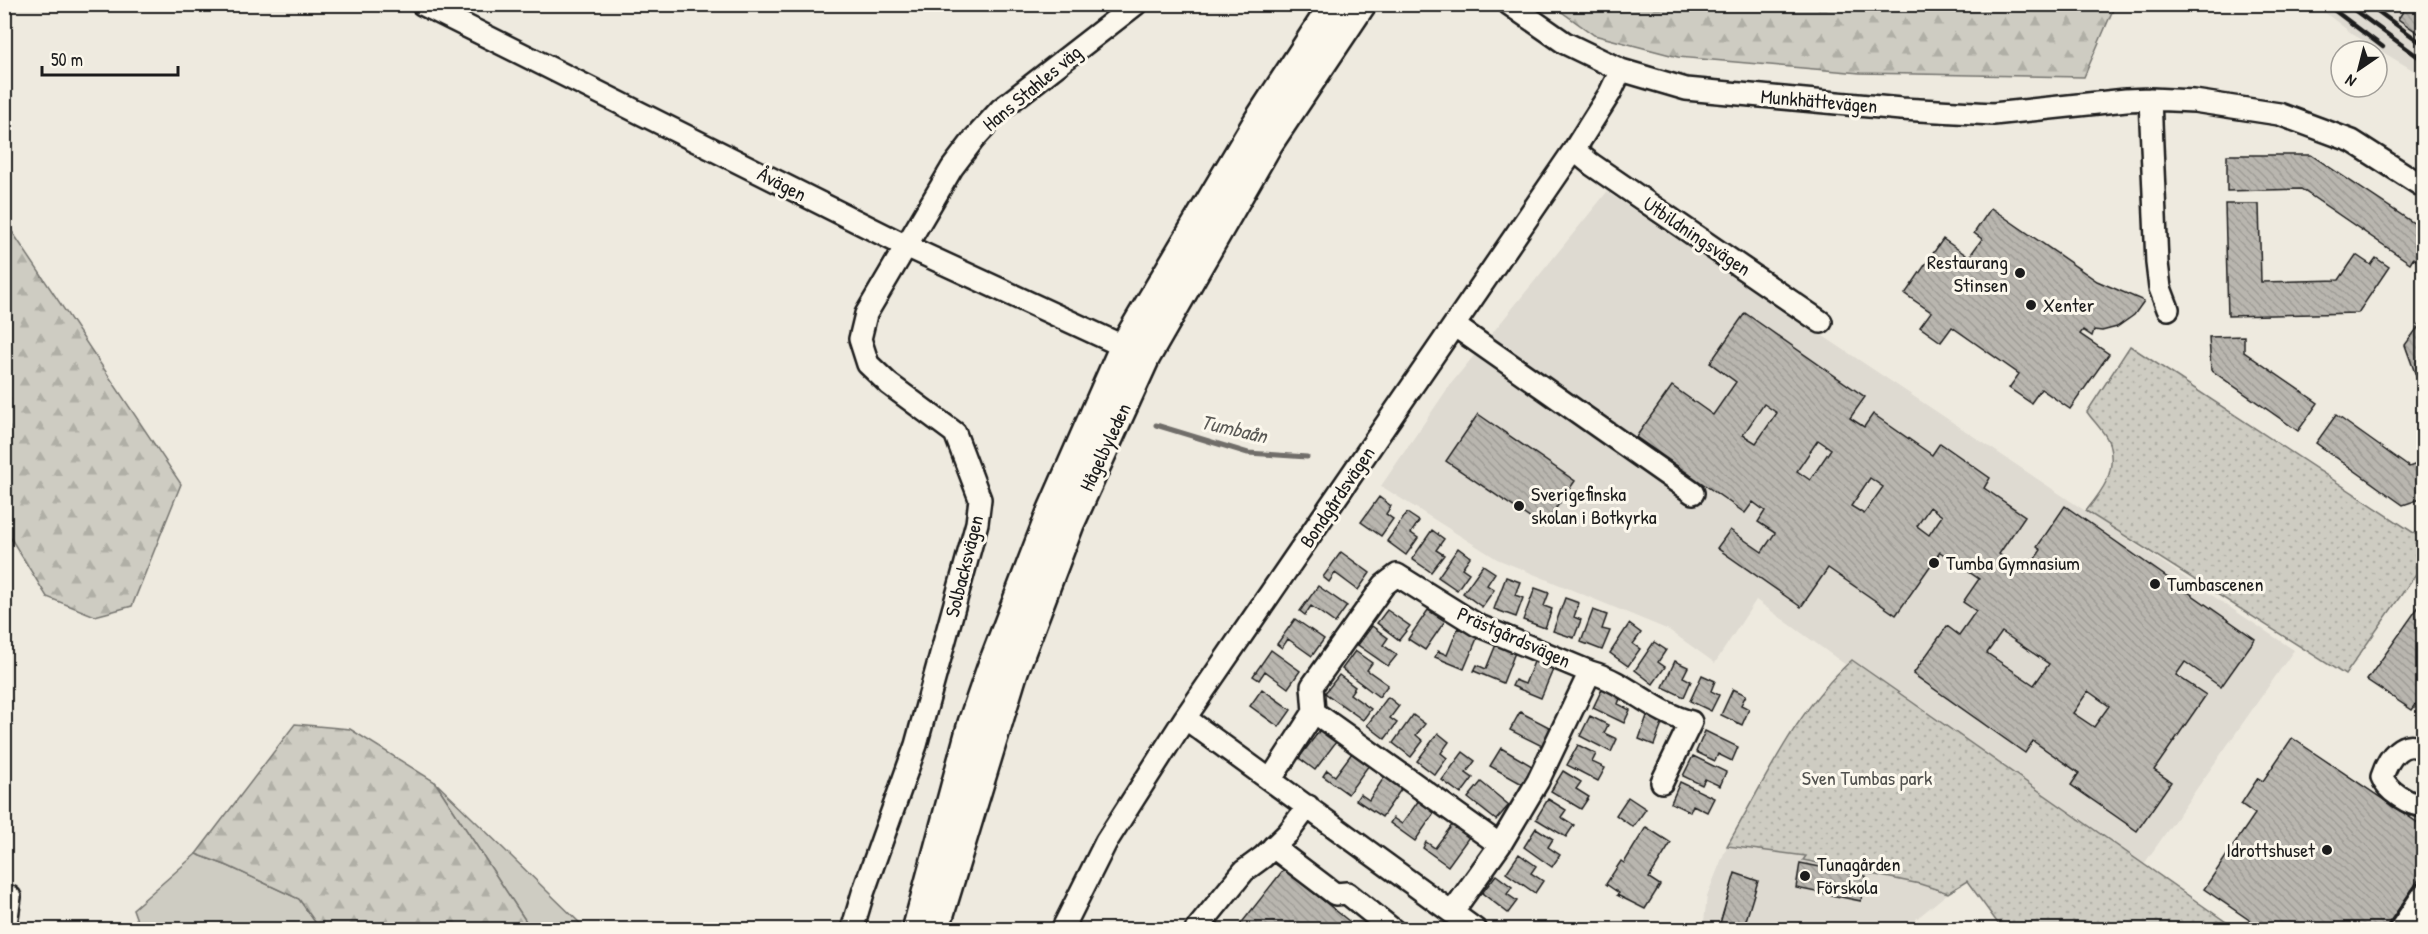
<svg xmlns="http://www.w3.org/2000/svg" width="2428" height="934" font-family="'Patrick Hand',sans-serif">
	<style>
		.built { fill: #dedad1 }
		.grass { fill: #ceccc2; stroke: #75746f; stroke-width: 1.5 }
		.forest { fill: url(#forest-firs); stroke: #75746f; stroke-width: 1.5 }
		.park { fill: url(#park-dots); stroke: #75746f; stroke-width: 1.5 }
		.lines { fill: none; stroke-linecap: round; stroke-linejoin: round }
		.stream { stroke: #6f6d69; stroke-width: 5 }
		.building { fill: url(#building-back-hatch); stroke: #1c1c1c; stroke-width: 1.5; fill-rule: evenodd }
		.minor-casing { stroke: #1c1c1c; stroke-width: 26 }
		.major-casing { stroke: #1c1c1c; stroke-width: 32 }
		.minor { stroke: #fbf7ec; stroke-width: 21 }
		.major { stroke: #fbf7ec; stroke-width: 27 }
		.rail { stroke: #1c1c1c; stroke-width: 4.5 }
		.poi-dot { fill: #1c1c1c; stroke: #fbf7ec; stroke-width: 2 }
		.labels { text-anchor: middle; stroke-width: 6; stroke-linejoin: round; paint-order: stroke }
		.street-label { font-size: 20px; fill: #1c1c1c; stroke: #fbf7ec }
		.poi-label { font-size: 20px; fill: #1c1c1c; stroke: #fbf7ec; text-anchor: start }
		.park-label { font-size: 20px; fill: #51514e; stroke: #fbf7ec }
		.water-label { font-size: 21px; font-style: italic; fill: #5a5956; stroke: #fbf7ec }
	</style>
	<defs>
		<pattern id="forest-firs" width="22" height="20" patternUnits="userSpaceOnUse" patternTransform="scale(1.5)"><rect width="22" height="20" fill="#ceccc2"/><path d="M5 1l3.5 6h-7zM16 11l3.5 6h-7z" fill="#b0afa6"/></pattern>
		<pattern id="park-dots" width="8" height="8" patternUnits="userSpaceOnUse" patternTransform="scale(1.5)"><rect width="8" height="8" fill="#ceccc2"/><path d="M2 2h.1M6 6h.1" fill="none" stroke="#b0afa6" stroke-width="1.8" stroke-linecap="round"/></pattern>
		<pattern id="building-back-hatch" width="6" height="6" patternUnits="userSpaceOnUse" patternTransform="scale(1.5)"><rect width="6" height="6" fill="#b9b6af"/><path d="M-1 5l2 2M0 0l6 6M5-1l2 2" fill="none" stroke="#9e9c96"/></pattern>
	</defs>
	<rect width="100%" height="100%" fill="#eeeadf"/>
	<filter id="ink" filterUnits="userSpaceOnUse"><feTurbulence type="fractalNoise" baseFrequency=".0167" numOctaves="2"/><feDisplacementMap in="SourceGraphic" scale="12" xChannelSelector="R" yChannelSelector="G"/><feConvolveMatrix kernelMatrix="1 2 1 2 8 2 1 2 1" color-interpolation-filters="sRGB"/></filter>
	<g filter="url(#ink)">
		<!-- built -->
		<path class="built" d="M2315 5H2423V76L2354 35Z
			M1607 192 2294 650 2130 884 1908 710 1756 600 1715 663 1669 630 1497 559 1381 486 1450 385Z
			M1727 846 1842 860 1948 893 1904 929 1703 930 1707 896Z"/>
		<!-- grass -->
		<path class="grass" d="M435 782 586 929H531Z
			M196 854 228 866 299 899 320 929H140L133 909Z"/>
		<!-- forest -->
		<path class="forest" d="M1552 5H2115L2084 77 1860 73 1678 57 1594 35Z
			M5 221 181 484 132 606 95 616 47 597 5 529Z
			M295 724 350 729 435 782 531 929H320L299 899 228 866 196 854Z"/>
		<!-- park -->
		<path class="park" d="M2130 346 2423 539V564L2345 675 2086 511C2103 490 2117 472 2109 443 2106 433 2093 421 2087 412Z
			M1852 660 2236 929H2002L1967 881 1948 893 1920 884 1803 860 1806 856 1727 846C1763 784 1797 708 1852 660Z"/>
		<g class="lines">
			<!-- stream -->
			<path class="stream" d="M1156 425 1248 453 1307 457"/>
		</g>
		<!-- building -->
		<path class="building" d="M2408 4 2424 14V37L2398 19Z
			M2227 155H2311L2424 230V266L2413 258 2410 263 2301 189 2227 191Z
			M2225 204H2259L2261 282 2339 280 2356 255 2371 265 2376 258 2389 267 2358 313 2228 316Z
			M1991 208 2097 281 2144 301 2134 315 2117 327 2102 331 2094 330 2092 336 2083 330 2080 334 2109 354 2070 409 2041 389 2031 403 2009 388 2019 374 1952 327 1941 342 1920 327 1931 312 1905 294 1943 239 1969 257 1982 239 1974 233Z
			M1745 313 1865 397 1850 418 1864 427 1873 414 1932 455 1940 443 1990 478 1984 488 2025 516 1999 554 2025 573 2041 550 2037 547 2065 506 2255 639 2221 687 2185 662 2176 675 2206 695 2154 770 2171 782 2137 831 2071 785 2079 773 2033 741 2025 753 1913 674 1947 626 1959 635 1976 611 1963 602 1979 579 1940 552 1896 615 1828 568 1801 607 1717 548 1730 530 1762 552 1775 533 1758 522 1765 511 1753 502 1745 513 1636 437 1672 386 1713 415 1736 382 1710 363ZM1764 404 1777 413 1756 443 1743 435ZM1818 440 1831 449 1810 480 1797 471ZM1870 478 1883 487 1864 514 1851 506ZM1930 507 1942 516 1929 535 1917 526ZM2002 632 2049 664 2034 685 1987 653ZM2088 691 2109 706 2094 727 2073 713Z
			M2424 319V398L2405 345Z
			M2244 336V352L2318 403 2298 431 2211 370 2209 337Z
			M1478 414 1575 481 1543 527 1446 461Z
			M2336 415 2409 467 2422 462 2424 498 2403 505 2316 443Z
			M1379 497 1391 506 1386 514 1393 519 1381 536 1361 522Z
			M1407 513 1419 521 1411 533 1418 538 1406 555 1387 541Z
			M1432 530 1444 539 1436 550 1444 555 1431 572 1412 559Z
			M1458 548 1470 557 1462 568 1469 573 1457 590 1438 577Z
			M1341 552 1370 573 1358 590 1335 573 1329 582 1323 577Z
			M1483 565 1495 573 1487 585 1494 590 1482 607 1463 593Z
			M1506 577 1520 582 1515 595 1523 598 1516 617 1494 609Z
			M1318 586 1347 606 1335 623 1311 606 1305 615 1300 611Z
			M1535 588 1549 593 1544 606 1552 609 1545 628 1523 620Z
			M1565 598 1579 603 1574 617 1581 620 1574 638 1553 631Z
			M2424 599V694L2412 710 2367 680Z
			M1387 610 1410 626 1399 640 1377 623Z
			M1428 610 1445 621 1425 650 1408 639Z
			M1593 610 1607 615 1602 629 1610 631 1602 650 1581 642Z
			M1295 619 1324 639 1312 656 1288 639 1282 648 1277 644Z
			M1629 624 1641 633 1633 644 1640 649 1628 666 1610 653Z
			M1372 626 1388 638 1383 645 1397 655 1388 666 1358 645Z
			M1458 628 1478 636 1464 669 1435 657 1438 651 1447 655Z
			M1497 642 1516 650 1503 683 1474 671 1477 665 1486 669Z
			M1654 642 1666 650 1658 662 1665 667 1653 684 1635 670Z
			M1271 650 1300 671 1288 688 1265 671 1259 680 1253 676Z
			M1355 651 1372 663 1367 670 1388 685 1379 697 1342 669Z
			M1536 657 1555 665 1541 698 1512 686 1515 680 1525 684Z
			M1675 661 1688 667 1683 677 1691 681 1684 697 1663 687Z
			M1339 675 1355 687 1350 694 1371 709 1363 720 1325 693Z
			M1702 675 1715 681 1711 691 1719 695 1711 711 1690 701Z
			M1603 687 1621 696 1618 704 1630 710 1624 723 1593 708Z
			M1262 689 1291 710 1279 727 1250 706Z
			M1733 689 1746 695 1741 705 1749 709 1742 725 1721 715Z
			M1388 697 1399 706 1390 718 1397 723 1385 739 1367 725Z
			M1520 712 1551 728 1542 746 1510 730Z
			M1648 713 1664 719 1654 745 1639 739Z
			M1413 715 1425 724 1416 735 1423 741 1411 757 1393 743Z
			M1590 716 1608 725 1604 733 1617 739 1611 752 1580 736Z
			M1320 730 1336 742 1315 770 1299 758Z
			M1705 731 1738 747 1732 761 1718 754 1715 761 1696 752Z
			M1438 733 1449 742 1441 753 1447 758 1435 775 1417 761Z
			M2292 738 2424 827V872L2384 930H2264L2204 889 2255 814 2241 804 2258 778 2263 781Z
			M1578 745 1596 754 1592 762 1605 768 1598 781 1567 765Z
			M1501 748 1532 766 1522 784 1490 766Z
			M1463 752 1475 761 1466 773 1473 778 1461 794 1442 780Z
			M1352 753 1369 765 1348 794 1323 776 1327 770 1335 776Z
			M1693 756 1726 772 1720 786 1705 779 1702 785 1683 776Z
			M1563 771 1581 782 1576 789 1589 797 1581 809 1551 791Z
			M1385 776 1402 788 1382 817 1356 800 1360 794 1369 800Z
			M1481 782 1509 805 1496 820 1468 798Z
			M1680 782 1714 798 1707 812 1693 805 1690 812 1671 803Z
			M1628 797 1646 809 1633 827 1616 815Z
			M1548 799 1566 810 1561 817 1574 825 1566 837 1536 819Z
			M1419 800 1435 812 1415 841 1390 823 1393 818 1402 824Z
			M1452 825 1469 837 1448 866 1423 848 1426 842 1435 848Z
			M1646 827 1671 843 1649 878 1660 885 1645 909 1617 895 1619 893 1606 884 1621 861 1624 863Z
			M1536 828 1553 839 1548 847 1560 855 1552 867 1524 847Z
			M1519 854 1536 866 1531 873 1543 881 1535 893 1506 873Z
			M1800 863 1866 876 1861 901 1796 888Z
			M1284 869 1360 930H1236Z
			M1735 873 1758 881 1743 930H1718Z
			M1496 875 1512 887 1507 894 1517 901 1508 913 1482 893Z"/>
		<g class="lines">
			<defs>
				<path id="minor" d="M422 4 906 246 1138 353
					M1509 4 1565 43 1621 70 1686 89 1901 109 1993 114 2126 100 2150 99 2194 101 2279 114 2352 141 2424 187
					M2150 99 2157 263 2160 288 2168 309
					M1574 150 1591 164 1821 322
					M1455 326 1693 493
					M1314 712 1500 845
					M1185 718 1476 930
					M2424 750C2403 736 2388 758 2382 777 2387 791 2409 805 2424 806
					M1271 779 1314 712 1312 686 1384 585 1397 575 1477 625 1590 672C1627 682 1654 713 1691 722L1662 782
					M1273 847 1335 894 1347 893 1393 930
					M1453 911 1500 845 1538 781 1590 672
					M5 930 10 897
					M852 930 863 893 916 745 977 523 980 499 955 433 889 384 868 364 860 339 866 314 952 168 974 139 1001 109 1136 4
					M1062 930 1106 842 1185 718 1574 150 1610 93 1621 70
					M1196 930 1244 871 1263 857 1288 833 1308 806
					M2400 930 2424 894"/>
				<path id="major" d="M917 927 972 723 991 668 1051 512 1124 346 1259 119 1334 4
					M935 930 1014 671 1070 524 1146 357 1269 143 1362 4"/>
			</defs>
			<!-- minor casing -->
			<use href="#minor" class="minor-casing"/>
			<!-- major casing -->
			<use href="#major" class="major-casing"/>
			<!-- minor -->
			<use href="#minor" class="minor"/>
			<!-- major -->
			<use href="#major" class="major"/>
			<!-- rail -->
			<path class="rail" d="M2326 4 2383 47
				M2346 4 2424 61
				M2368 4 2424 45"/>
		</g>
	</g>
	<!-- markers -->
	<g class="poi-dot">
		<circle cx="2020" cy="273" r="6"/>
		<circle cx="2031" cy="305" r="6"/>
		<circle cx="1519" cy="506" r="6"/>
		<circle cx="1934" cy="563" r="6"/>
		<circle cx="2155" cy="584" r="6"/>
		<circle cx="2327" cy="850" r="6"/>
		<circle cx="1805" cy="876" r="6"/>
	</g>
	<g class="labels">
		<!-- street labels -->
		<g class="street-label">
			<text transform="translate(1032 88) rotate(-40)" y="7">Hans Stahles väg</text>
			<text transform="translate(1819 101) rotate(5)" y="7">Munkhättevägen</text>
			<text transform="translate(782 184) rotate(27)" y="7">Åvägen</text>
			<text transform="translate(1697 236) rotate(34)" y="7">Utbildningsvägen</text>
			<text transform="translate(1105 447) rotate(-65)" y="7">Hågelbyleden</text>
			<text transform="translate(1337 497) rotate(-56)" y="7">Bondgårdsvägen</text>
			<text transform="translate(964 566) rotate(-76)" y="7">Solbacksvägen</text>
			<text transform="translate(1514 637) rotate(24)" y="7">Prästgårdsvägen</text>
		</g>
		<!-- poi labels -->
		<g class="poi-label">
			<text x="2008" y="269" text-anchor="end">Restaurang<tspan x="2008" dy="23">Stinsen</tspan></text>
			<text x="2043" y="312">Xenter</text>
			<text x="1531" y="501">Sverigefinska<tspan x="1531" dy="23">skolan i Botkyrka</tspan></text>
			<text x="1946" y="570">Tumba Gymnasium</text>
			<text x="2167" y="591">Tumbascenen</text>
			<text x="2315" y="857" text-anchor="end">Idrottshuset</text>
			<text x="1817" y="871">Tunagården<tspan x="1817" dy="23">Förskola</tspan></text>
		</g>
		<!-- park labels -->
		<g class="park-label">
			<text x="1867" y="785">Sven Tumbas park</text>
		</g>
		<!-- water labels -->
		<g class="water-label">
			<text transform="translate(1234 429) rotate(13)" y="7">Tumbaån</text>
		</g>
	</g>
	<!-- margin -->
	<rect width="2428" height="934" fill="none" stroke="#fbf7ec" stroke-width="24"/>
	<rect x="12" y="12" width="2404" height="910" fill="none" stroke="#1c1c1c" stroke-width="2" filter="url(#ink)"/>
	<!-- north arrow -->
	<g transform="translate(2359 69) rotate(215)"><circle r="28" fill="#fbf7ec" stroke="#a29f99" stroke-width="1.5"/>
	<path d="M0-4.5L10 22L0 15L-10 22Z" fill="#1c1c1c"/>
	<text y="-9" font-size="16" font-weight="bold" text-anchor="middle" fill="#1c1c1c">N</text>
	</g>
	<!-- scale -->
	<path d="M42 66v9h136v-9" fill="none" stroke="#1c1c1c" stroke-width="3"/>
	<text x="51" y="66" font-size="18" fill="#1c1c1c" stroke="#fbf7ec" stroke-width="4.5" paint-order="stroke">50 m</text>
</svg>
